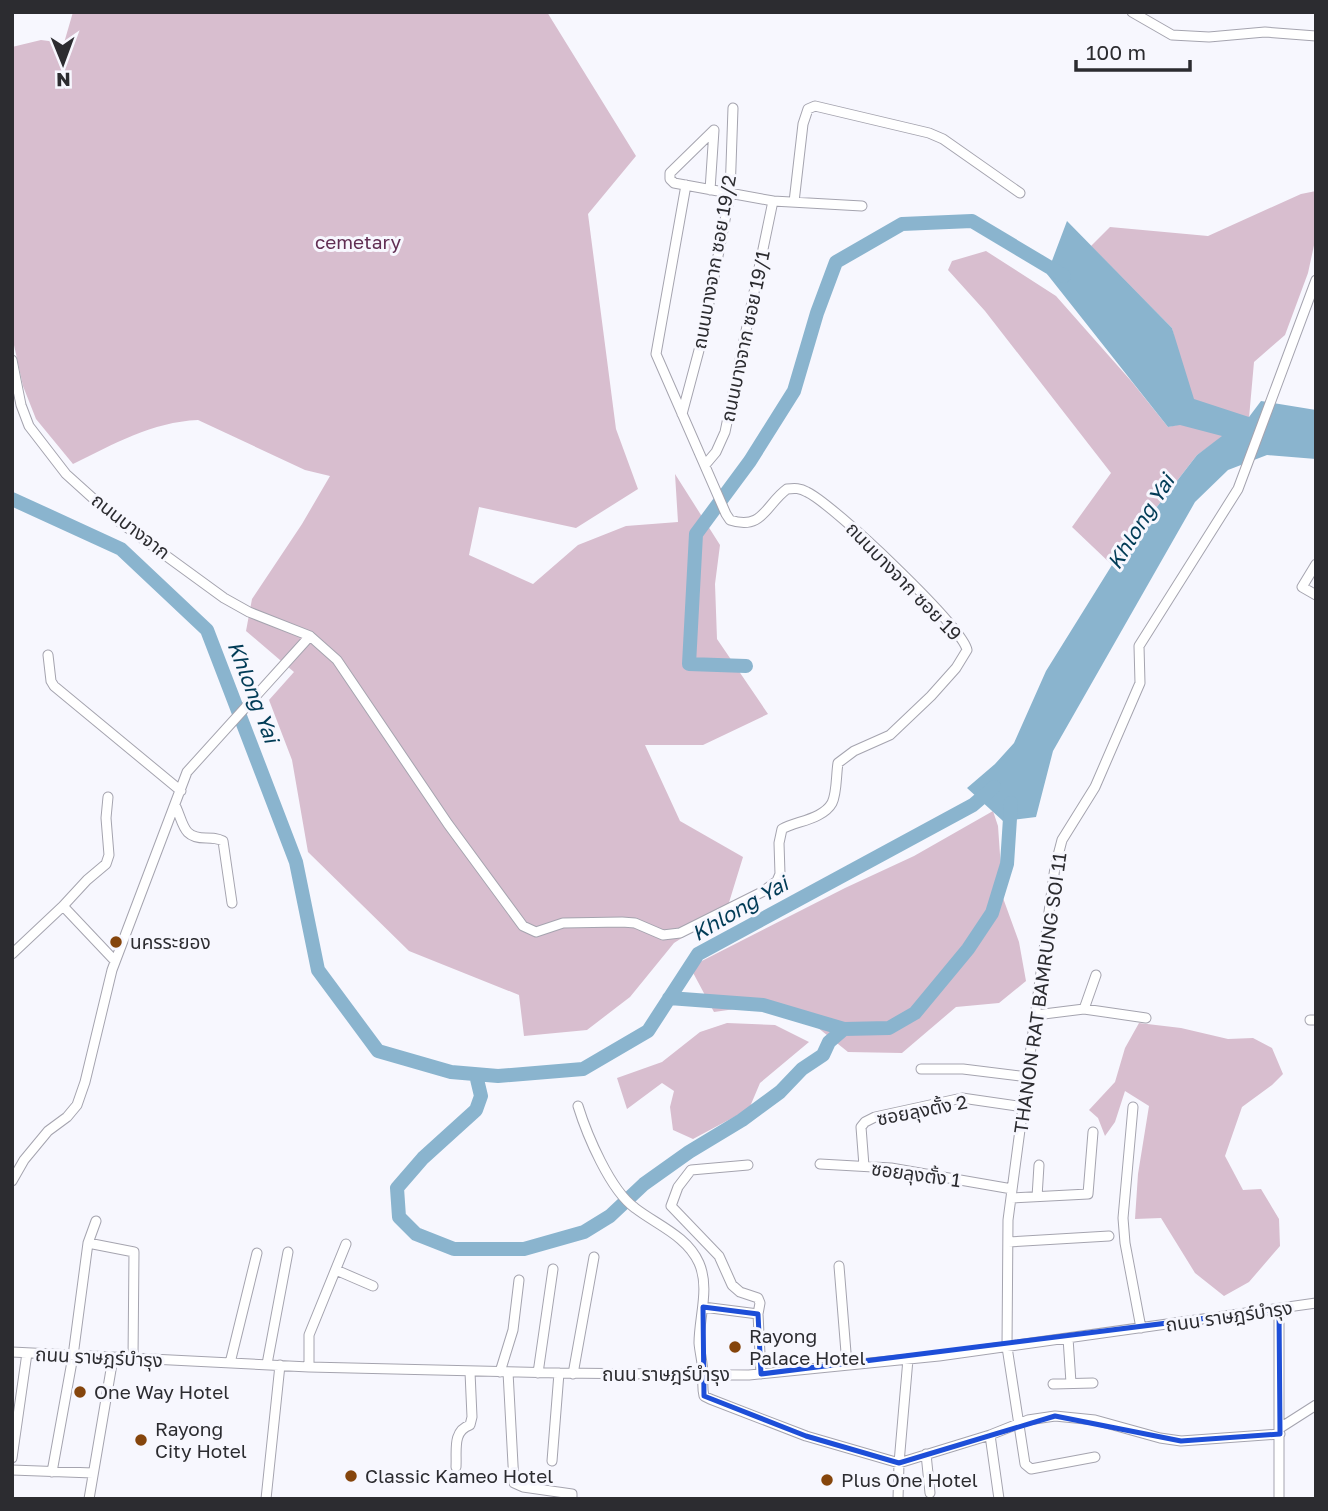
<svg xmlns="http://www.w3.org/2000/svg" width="1328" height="1511" font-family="'Golos Text','Noto Sans Thai',sans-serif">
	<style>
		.green { fill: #d8becf }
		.water { fill: #8ab4ce }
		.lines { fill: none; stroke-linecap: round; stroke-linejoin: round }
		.river { stroke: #8ab4ce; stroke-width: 14 }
		.minor-casing { stroke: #a5a4af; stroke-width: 11 }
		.minor { stroke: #fff; stroke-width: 9 }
		.marked { fill: none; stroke: #1d4ed8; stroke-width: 5; stroke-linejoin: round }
		.poi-dot { fill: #85450c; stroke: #f7f7fe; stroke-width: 2.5 }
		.labels { text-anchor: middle; stroke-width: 6; stroke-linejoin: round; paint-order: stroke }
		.park-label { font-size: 19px; fill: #612e53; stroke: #f7f7fe }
		.street-label { font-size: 19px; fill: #2c2c30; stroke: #f7f7fe }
		.poi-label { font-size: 19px; fill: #2c2c30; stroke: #f7f7fe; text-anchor: start }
		.water-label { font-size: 21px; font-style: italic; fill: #013b56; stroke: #f7f7fe }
	</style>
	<rect width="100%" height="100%" fill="#f7f7fe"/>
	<!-- green -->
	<path class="green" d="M73 12H547L636 156 588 214 616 429 638 489 576 528 479 507 469 555 533 584 578 545 626 526 678 522 675 474 720 545 715 584 717 639 768 714 703 745H645L680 821 743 857 727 909 674 943 630 997 587 1030 524 1036 519 995 409 951 308 852 292 760 269 700 294 672 246 631 252 599 302 524 330 476 305 470 198 420C152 422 114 444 73 464L36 419 23 386 12 336V47L41 40 64 43Z
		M1316 191V236L1308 273 1285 335 1254 362 1249 418 1197 455 1112 565 1072 527 1111 473 985 311 948 270 952 261 986 251 1056 296 1132 382 1168 427 1194 421 1172 328 1091 246 1110 227 1208 236 1301 194Z
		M993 811 998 826 1003 898 1019 942 1026 981 999 1003 956 1007 902 1053 848 1052 807 1019 785 1007 763 1005 714 1012 690 967 845 888 914 856Z
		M727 1023 775 1025 809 1042 760 1083 749 1109 693 1139 673 1130 670 1107 674 1091 662 1083 627 1109 617 1078 662 1062 700 1032Z
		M1139 1023 1181 1028 1228 1039 1253 1038 1272 1048 1283 1074 1272 1085 1242 1107 1225 1156 1243 1190 1261 1189 1279 1219 1280 1246 1249 1282 1224 1296 1195 1273 1161 1218 1135 1219 1138 1174 1149 1106 1125 1091 1115 1122 1105 1136 1098 1118 1089 1110 1115 1082 1125 1048Z"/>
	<!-- water -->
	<path class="water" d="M1067 221 1172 328 1194 399 1249 417 1261 401 1316 410V459L1267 455 1228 470 1195 502 1053 751 1036 817 1003 821 967 788 995 764 1014 743 1046 671 1112 565 1197 455 1222 436 1180 425 1168 427 1047 274Z"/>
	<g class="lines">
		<!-- river -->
		<path class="river" d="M12 499 121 549 207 630 296 862 318 970 378 1051 451 1072 498 1076 583 1069 648 1031 698 954 973 805 994 787
			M746 666 689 664 696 534 750 461 794 391 817 313 836 262 902 224 972 221 1064 276
			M669 998 763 1005 844 1029 889 1028 915 1013 968 949 992 913 1007 864 1011 803
			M476 1075 481 1096 476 1110 423 1158 397 1188 399 1217 416 1234 454 1249H524L584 1232 610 1216 644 1184 689 1152 742 1120 780 1092 802 1069 823 1055 829 1042 844 1029"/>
		<defs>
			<path id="minor" d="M1132 12 1172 35 1209 37 1265 32 1316 36
				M714 130 670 173V179L674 183 773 201 862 206
				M710 190 714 130
				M794 202 803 124 808 109 815 106 929 133 943 139 1020 193
				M12 360 21 405 29 426 66 474 117 520 224 598 249 612 310 636 337 660 448 824 523 926 536 932 563 923 622 922 635 923 663 935 680 933 762 892 777 881 780 874 779 843 782 829C797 821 823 819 832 803 837 793 836 775 838 763L854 751 890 735 931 696 956 668 967 650C963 627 833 504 807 492 800 488 795 488 787 489 766 504 763 531 730 520L726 514 656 354 686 185
				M682 414 702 339 730 194 733 108
				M705 465 716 452 725 432 773 201
				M1316 564 1302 587 1316 595
				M48 655 51 681 54 686 181 791
				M176 807C184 825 183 838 206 838 213 838 217 838 223 841L232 903
				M63 906 115 961
				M12 954 63 906 87 880 106 864 109 855 106 818 108 797
				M1084 1009 1096 975
				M1036 1015 1084 1009 1146 1018
				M1310 1020H1316
				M921 1069H963L1028 1077
				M578 1106C587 1135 610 1190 635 1208 657 1225 687 1236 699 1263 710 1288 699 1317 699 1343 700 1354 703 1364 703 1375 703 1383 702 1388 704 1396L710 1399 806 1436 899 1463 990 1435 1028 1420 1055 1416 1095 1420 1160 1438 1181 1441 1280 1434
				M1133 1107 1123 1218 1125 1243 1141 1328
				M820 1164 891 1168 1012 1189
				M748 1165 691 1170 678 1187 671 1206 719 1256 732 1285 740 1292 758 1298 760 1303 758 1314
				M864 1166 861 1127 865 1122 875 1117 962 1098 1024 1107
				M12 1181 24 1160 48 1131 67 1117 77 1105 85 1082 112 970 187 772 310 636
				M1037 1197 1039 1165
				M1011 1198 1088 1194 1093 1132
				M1008 1242 1109 1236
				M88 1243 134 1252 133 1359
				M839 1266 847 1365
				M336 1270 373 1286
				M703 1307 758 1314 761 1374
				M1068 1338 1071 1383
				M12 1352 309 1367 559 1373 749 1375 939 1356 1316 1303
				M230 1363 257 1253
				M267 1364 288 1252
				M309 1367V1335L346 1244
				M500 1372 513 1330 519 1280
				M508 1372 514 1483 523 1487 572 1494V1499
				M538 1373 553 1269
				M573 1374 594 1257
				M1053 1384 1093 1383
				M1280 1428 1316 1405
				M990 1435 999 1499
				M926 1454 930 1493
				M1095 1457 1031 1469 1025 1464 1007 1347 1008 1220 1055 867 1062 840 1095 787 1140 683 1139 646 1238 489 1316 280
				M12 1458 27 1353
				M552 1461 559 1373
				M456 1467C457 1451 452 1431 470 1425L472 1417 470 1372
				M12 1470 93 1473
				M52 1472 73 1356 88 1243 96 1221
				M89 1499 113 1358
				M266 1499 280 1365
				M898 1499 899 1463 908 1359
				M1279 1499V1309"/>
		</defs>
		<!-- minor casing -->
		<use href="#minor" class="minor-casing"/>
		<!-- minor -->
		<use href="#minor" class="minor"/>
	</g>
	<!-- marked area -->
	<path class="marked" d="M703 1307 758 1314 761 1374 1279 1309 1280 1434 1181 1441 1055 1416 899 1463 806 1436 704 1396Z"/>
	<!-- markers -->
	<g class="poi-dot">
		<circle cx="116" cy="942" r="7"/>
		<circle cx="735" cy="1347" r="7"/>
		<circle cx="80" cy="1392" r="7"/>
		<circle cx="141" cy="1440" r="7"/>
		<circle cx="351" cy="1476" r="7"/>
		<circle cx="827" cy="1480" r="7"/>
	</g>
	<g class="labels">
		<!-- park labels -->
		<g class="park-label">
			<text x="358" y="249">cemetary</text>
		</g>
		<!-- street labels -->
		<g class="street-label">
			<text transform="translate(714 262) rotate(-80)" y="7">ถนนบางจาก ซอย 19/2</text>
			<text transform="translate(745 336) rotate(-78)" y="7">ถนนบางจาก ซอย 19/1</text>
			<text transform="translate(131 526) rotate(38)" y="7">ถนนบางจาก</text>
			<text transform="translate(904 581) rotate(46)" y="7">ถนนบางจาก ซอย 19</text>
			<text transform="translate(1040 993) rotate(-82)" y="7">THANON RAT BAMRUNG SOI 11</text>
			<text transform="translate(922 1110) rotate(-11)" y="7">ซอยลุงตั้ง 2</text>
			<text transform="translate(916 1174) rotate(8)" y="7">ซอยลุงตั้ง 1</text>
			<text transform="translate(1229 1316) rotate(-8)" y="7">ถนน ราษฎร์บำรุง</text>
			<text transform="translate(99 1357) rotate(3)" y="7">ถนน ราษฎร์บำรุง</text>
			<text x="666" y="1381">ถนน ราษฎร์บำรุง</text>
		</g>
		<!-- poi labels -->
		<g class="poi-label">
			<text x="130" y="949">นครระยอง</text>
			<text x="749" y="1343">Rayong<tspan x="749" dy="22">Palace Hotel</tspan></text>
			<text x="94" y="1399">One Way Hotel</text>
			<text x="155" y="1436">Rayong<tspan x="155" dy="22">City Hotel</tspan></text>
			<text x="365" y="1483">Classic Kameo Hotel</text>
			<text x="841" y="1487">Plus One Hotel</text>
		</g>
		<!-- water labels -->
		<g class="water-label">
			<text transform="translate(1141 522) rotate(-58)" y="7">Khlong Yai</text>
			<text transform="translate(253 692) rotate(69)" y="7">Khlong Yai</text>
			<text transform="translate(740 909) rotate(-30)" y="7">Khlong Yai</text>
		</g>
	</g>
	<!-- border -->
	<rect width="1328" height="1511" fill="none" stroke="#2c2c30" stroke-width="28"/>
	<!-- north arrow -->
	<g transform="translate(63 63) rotate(179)" stroke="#f7f7fe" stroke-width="5" paint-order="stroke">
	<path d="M0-5L12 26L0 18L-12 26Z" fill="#2c2c30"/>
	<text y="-10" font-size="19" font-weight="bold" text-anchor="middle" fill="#2c2c30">N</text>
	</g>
	<!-- scale -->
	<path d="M1076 60v10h114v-10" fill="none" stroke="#2c2c30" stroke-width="3.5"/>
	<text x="1086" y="60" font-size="21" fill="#2c2c30" stroke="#f7f7fe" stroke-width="5" paint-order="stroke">100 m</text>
</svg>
